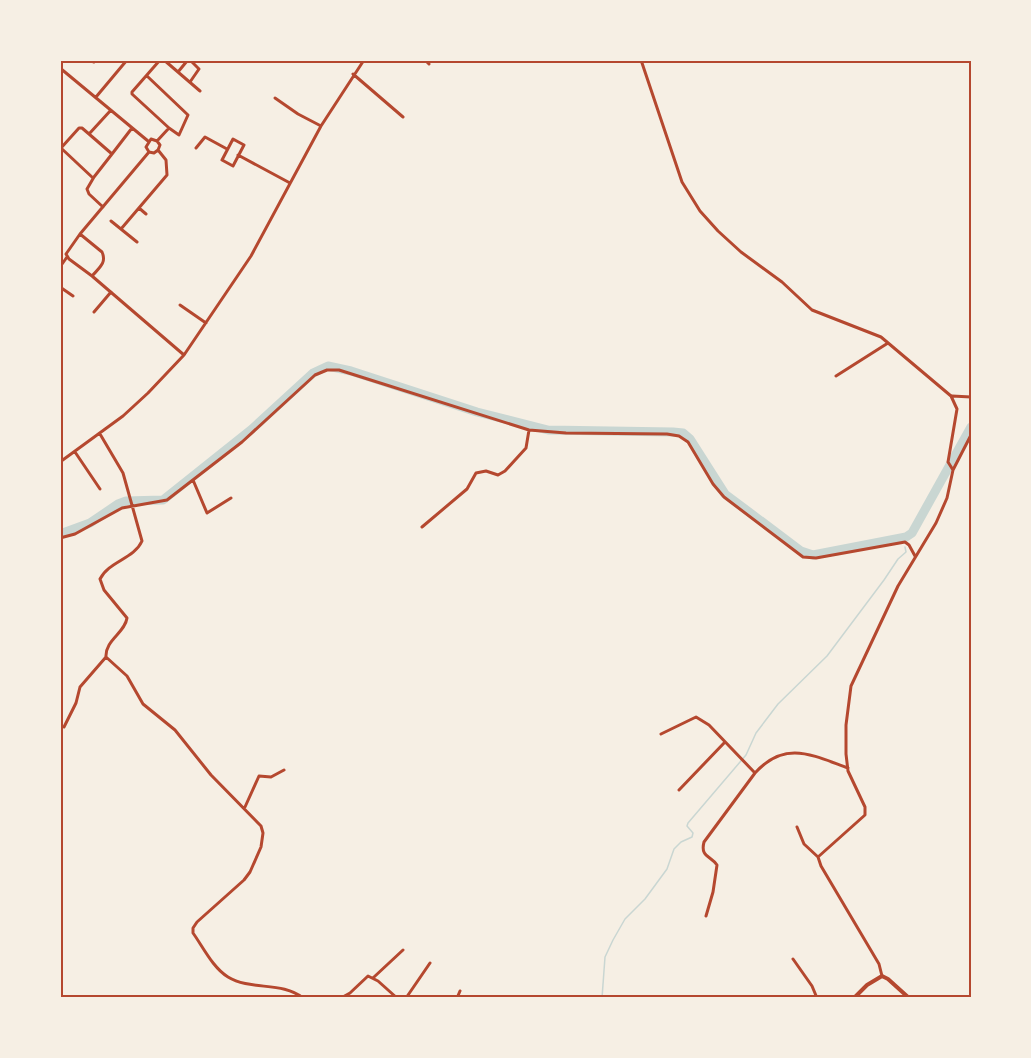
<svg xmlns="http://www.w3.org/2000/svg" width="1031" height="1058" font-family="Helvetica,sans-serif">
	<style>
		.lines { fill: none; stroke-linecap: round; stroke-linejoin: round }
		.stream { stroke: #c9d6d2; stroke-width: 1.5 }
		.river { stroke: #c9d6d2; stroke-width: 9 }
		.minor { stroke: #b5482f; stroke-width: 3 }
		.secondary { stroke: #b5482f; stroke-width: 4 }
		.neatline { fill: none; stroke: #b5482f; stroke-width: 2 }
	</style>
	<rect width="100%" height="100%" fill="#f6efe4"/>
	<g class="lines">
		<!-- stream -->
		<path class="stream" d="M905 540 906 537
			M602 998 605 957 613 940 625 919 645 899 667 869 674 849 681 842 692 837 693 833 687 826 688 823 746 755 756 733 778 704 827 656 884 580 898 559 906 552 905 547"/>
		<!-- river -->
		<path class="river" d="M60 534 90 523 118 504 126 501 163 500 252 429 313 373 328 366 351 371 477 412 548 430 673 432 683 433 690 439 725 494 801 551 813 555 906 537 912 533 971 427"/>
		<!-- minor -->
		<path class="minor" d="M89 60 94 62 97 60
			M164 60 200 91
			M425 60 429 64
			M641 60 682 182 700 211 718 231 741 252 782 282 812 310 881 337 951 396 957 409 948 462 953 470 947 498 936 523 898 586 851 686 846 725V754L848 771 865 807V815L818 857 821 866 879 964 882 976
			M60 68 148 141
			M178 72 187 61H191L199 69 190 82
			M353 74 403 117
			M147 76 188 115 179 135 169 128 132 94V92L160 60
			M96 97 127 60
			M275 98 298 114 321 126
			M111 110 89 134 112 154 132 128
			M89 134 82 128H79L61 148 93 178
			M233 139 244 145 233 166 222 160Z
			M157 141 169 128
			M196 148 205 137 227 149
			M149 152 146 147 151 139 157 141 160 145 158 150 154 153 149 152 80 234 66 254 69 259 92 276 184 355
			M238 155 290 183
			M103 207 89 194 87 189 94 177 112 154
			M139 208 146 214
			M111 221 137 242
			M121 229 167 175 166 160 158 150
			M80 234 102 252C107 263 99 268 92 276
			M60 267 67 257
			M60 287 73 296
			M180 305 206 323
			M94 312 111 292
			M836 376 888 343
			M952 396 971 397
			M100 434 123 473 142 541C134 559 109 561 100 579L104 590 127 618C125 633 105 640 106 657L127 676 143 704 175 730 211 775 261 826 263 833 261 847 250 872 244 880 197 922 193 928V933C203 947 213 968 228 977 251 991 282 981 303 998
			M75 452 100 489
			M60 462 123 416 148 393 184 355 251 256 321 126 364 60
			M953 470 971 435
			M193 480 207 513 231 498
			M422 527 467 489 476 473 486 471 498 475 505 471 526 448 529 430
			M60 538 75 534 122 508 167 500 242 442 315 375 327 370H339L529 430 566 433 667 434 679 436 688 442 713 484 724 497 803 557 816 558 905 542 909 545 915 556
			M64 727 76 703 80 687 106 657
			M661 734 696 717 709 725 755 773C785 740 812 755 848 768
			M679 790 725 742
			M245 807 259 776 271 777 284 770
			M797 827 804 844 818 857
			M706 916 713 892 717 865C711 856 700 857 704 842L755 773
			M793 959 812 986 817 998
			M374 977 403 950
			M341 998 350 993 368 976 378 981 397 998
			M406 998 430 963
			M457 998 460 991"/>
		<!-- secondary -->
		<path class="secondary" d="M854 998 867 985 882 976 888 979 909 998"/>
	</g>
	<!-- border -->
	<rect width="1031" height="1058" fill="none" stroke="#f6efe4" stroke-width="123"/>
	<rect x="62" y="62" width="908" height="934" class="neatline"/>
</svg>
